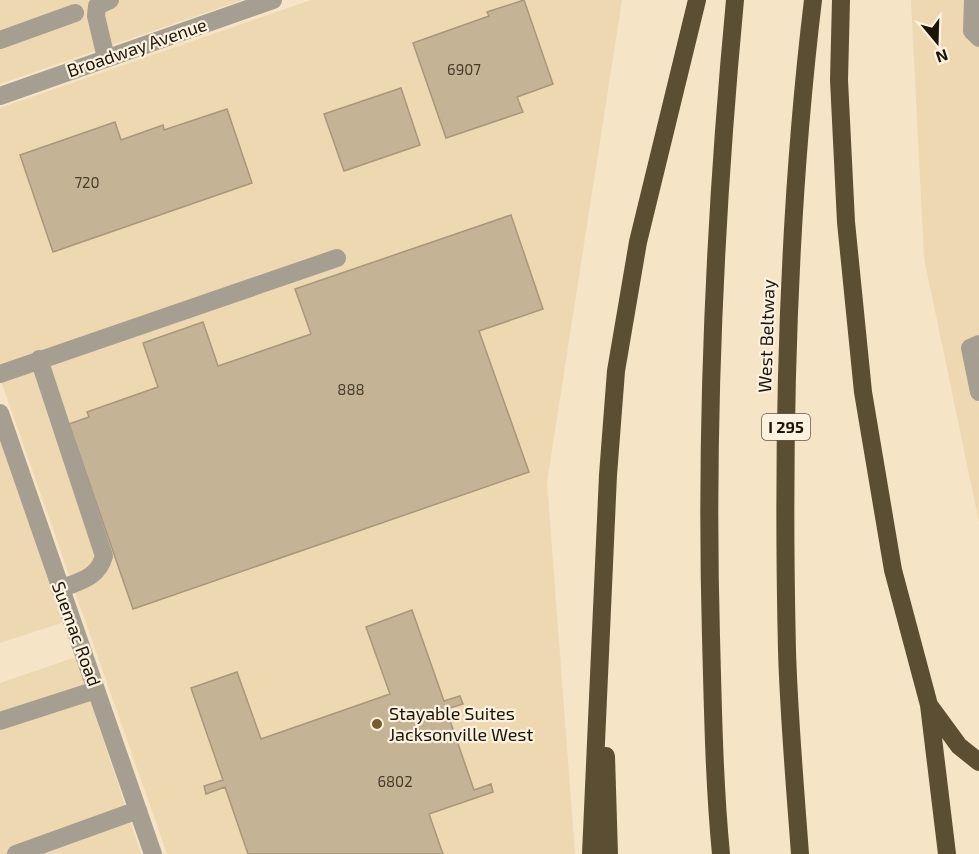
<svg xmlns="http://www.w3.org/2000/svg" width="979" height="854" font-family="'Exo 2',sans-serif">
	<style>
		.built { fill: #edd8b2 }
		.building { fill: #c4b395; stroke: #a8977a; stroke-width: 1.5 }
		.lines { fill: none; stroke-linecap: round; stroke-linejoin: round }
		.minor { stroke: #a69e91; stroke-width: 18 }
		.highway { stroke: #5c4e33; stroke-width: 18 }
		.poi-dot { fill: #755d2e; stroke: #fdf2df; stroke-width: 2 }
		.labels { text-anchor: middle; stroke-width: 4.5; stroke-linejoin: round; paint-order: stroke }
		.number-label { font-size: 15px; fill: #463d2d }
		.shield { fill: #fdf2df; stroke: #60584a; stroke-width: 1.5 }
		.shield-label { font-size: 16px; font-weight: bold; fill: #1c160a }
		.street-label { font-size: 18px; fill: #1c160a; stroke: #fdf2df }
		.poi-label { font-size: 18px; fill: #1c160a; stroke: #fdf2df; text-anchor: start }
	</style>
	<rect width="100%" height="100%" fill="#f5e4c5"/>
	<!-- built -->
	<path class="built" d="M0 0H242L0 84Z
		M311 0H622L547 482 575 854H167L0 378V108Z
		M911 0H979V522L924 258Z
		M0 438 64 622 0 643Z
		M76 657 141 854H0V683Z"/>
	<!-- building -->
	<path class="building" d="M524 0 553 84 517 97 523 112 446 138 413 43 489 16 487 12Z
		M401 88 420 145 344 171 324 114Z
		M227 109 252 183 53 252 20 155 115 122 121 140 163 125 164 130Z
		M511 215 543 309 479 331 529 472 133 609 69 424 89 417 87 412 158 387 143 343 203 322 218 366 311 334 295 289Z
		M412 610 444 701 460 696 463 704 446 709 474 790 491 784 493 792 429 814 443 854H248L225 787 206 794 204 786 223 780 191 688 237 672 261 739 390 694 366 627Z"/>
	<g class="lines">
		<!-- minor -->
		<path class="minor" d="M973 0 972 31 979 38
			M0 40 75 13
			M106 58 96 16 97 6 110 0
			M0 96 273 0
			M979 344 970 348 979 392
			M39 359 104 556C98 578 80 581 60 589
			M0 374 337 258
			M0 413 153 854
			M0 721 96 690
			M16 854 138 810"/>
		<!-- highway -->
		<path class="highway" d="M841 0 839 80 846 222 863 392 893 570 929 705 947 854
			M929 705 959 746 979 762
			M606 756 609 854
			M591 854 608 475 616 371 638 242 697 0
			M721 854C714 782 713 709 711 637 705 424 715 212 735 0
			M800 854C795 786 789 718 787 651 782 434 787 215 813 0"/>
	</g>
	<!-- markers -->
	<circle class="poi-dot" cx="377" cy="724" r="6"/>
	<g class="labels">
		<!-- number labels -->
		<g class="number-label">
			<text x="464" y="75">6907</text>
			<text x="87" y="188">720</text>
			<text x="351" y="395">888</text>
			<text x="395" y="787">6802</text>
		</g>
		<!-- shield labels -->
		<rect class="shield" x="762" y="414" width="48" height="26" rx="4.5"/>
		<g class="shield-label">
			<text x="786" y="433">I 295</text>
		</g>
		<!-- street labels -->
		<g class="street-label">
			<text transform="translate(137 48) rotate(-19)" y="6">Broadway Avenue</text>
			<text transform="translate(767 336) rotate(-88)" y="6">West Beltway</text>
			<text transform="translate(76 634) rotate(70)" y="6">Suemac Road</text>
		</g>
		<!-- poi labels -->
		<g class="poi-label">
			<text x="389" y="720">Stayable Suites<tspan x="389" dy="21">Jacksonville West</tspan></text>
		</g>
	</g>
	<!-- north arrow -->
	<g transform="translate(937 42) rotate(161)" stroke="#fdf2df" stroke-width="4.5" paint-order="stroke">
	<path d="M0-4.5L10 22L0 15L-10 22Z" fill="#1c160a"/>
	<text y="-9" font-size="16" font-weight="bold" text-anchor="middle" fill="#1c160a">N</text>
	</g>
</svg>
